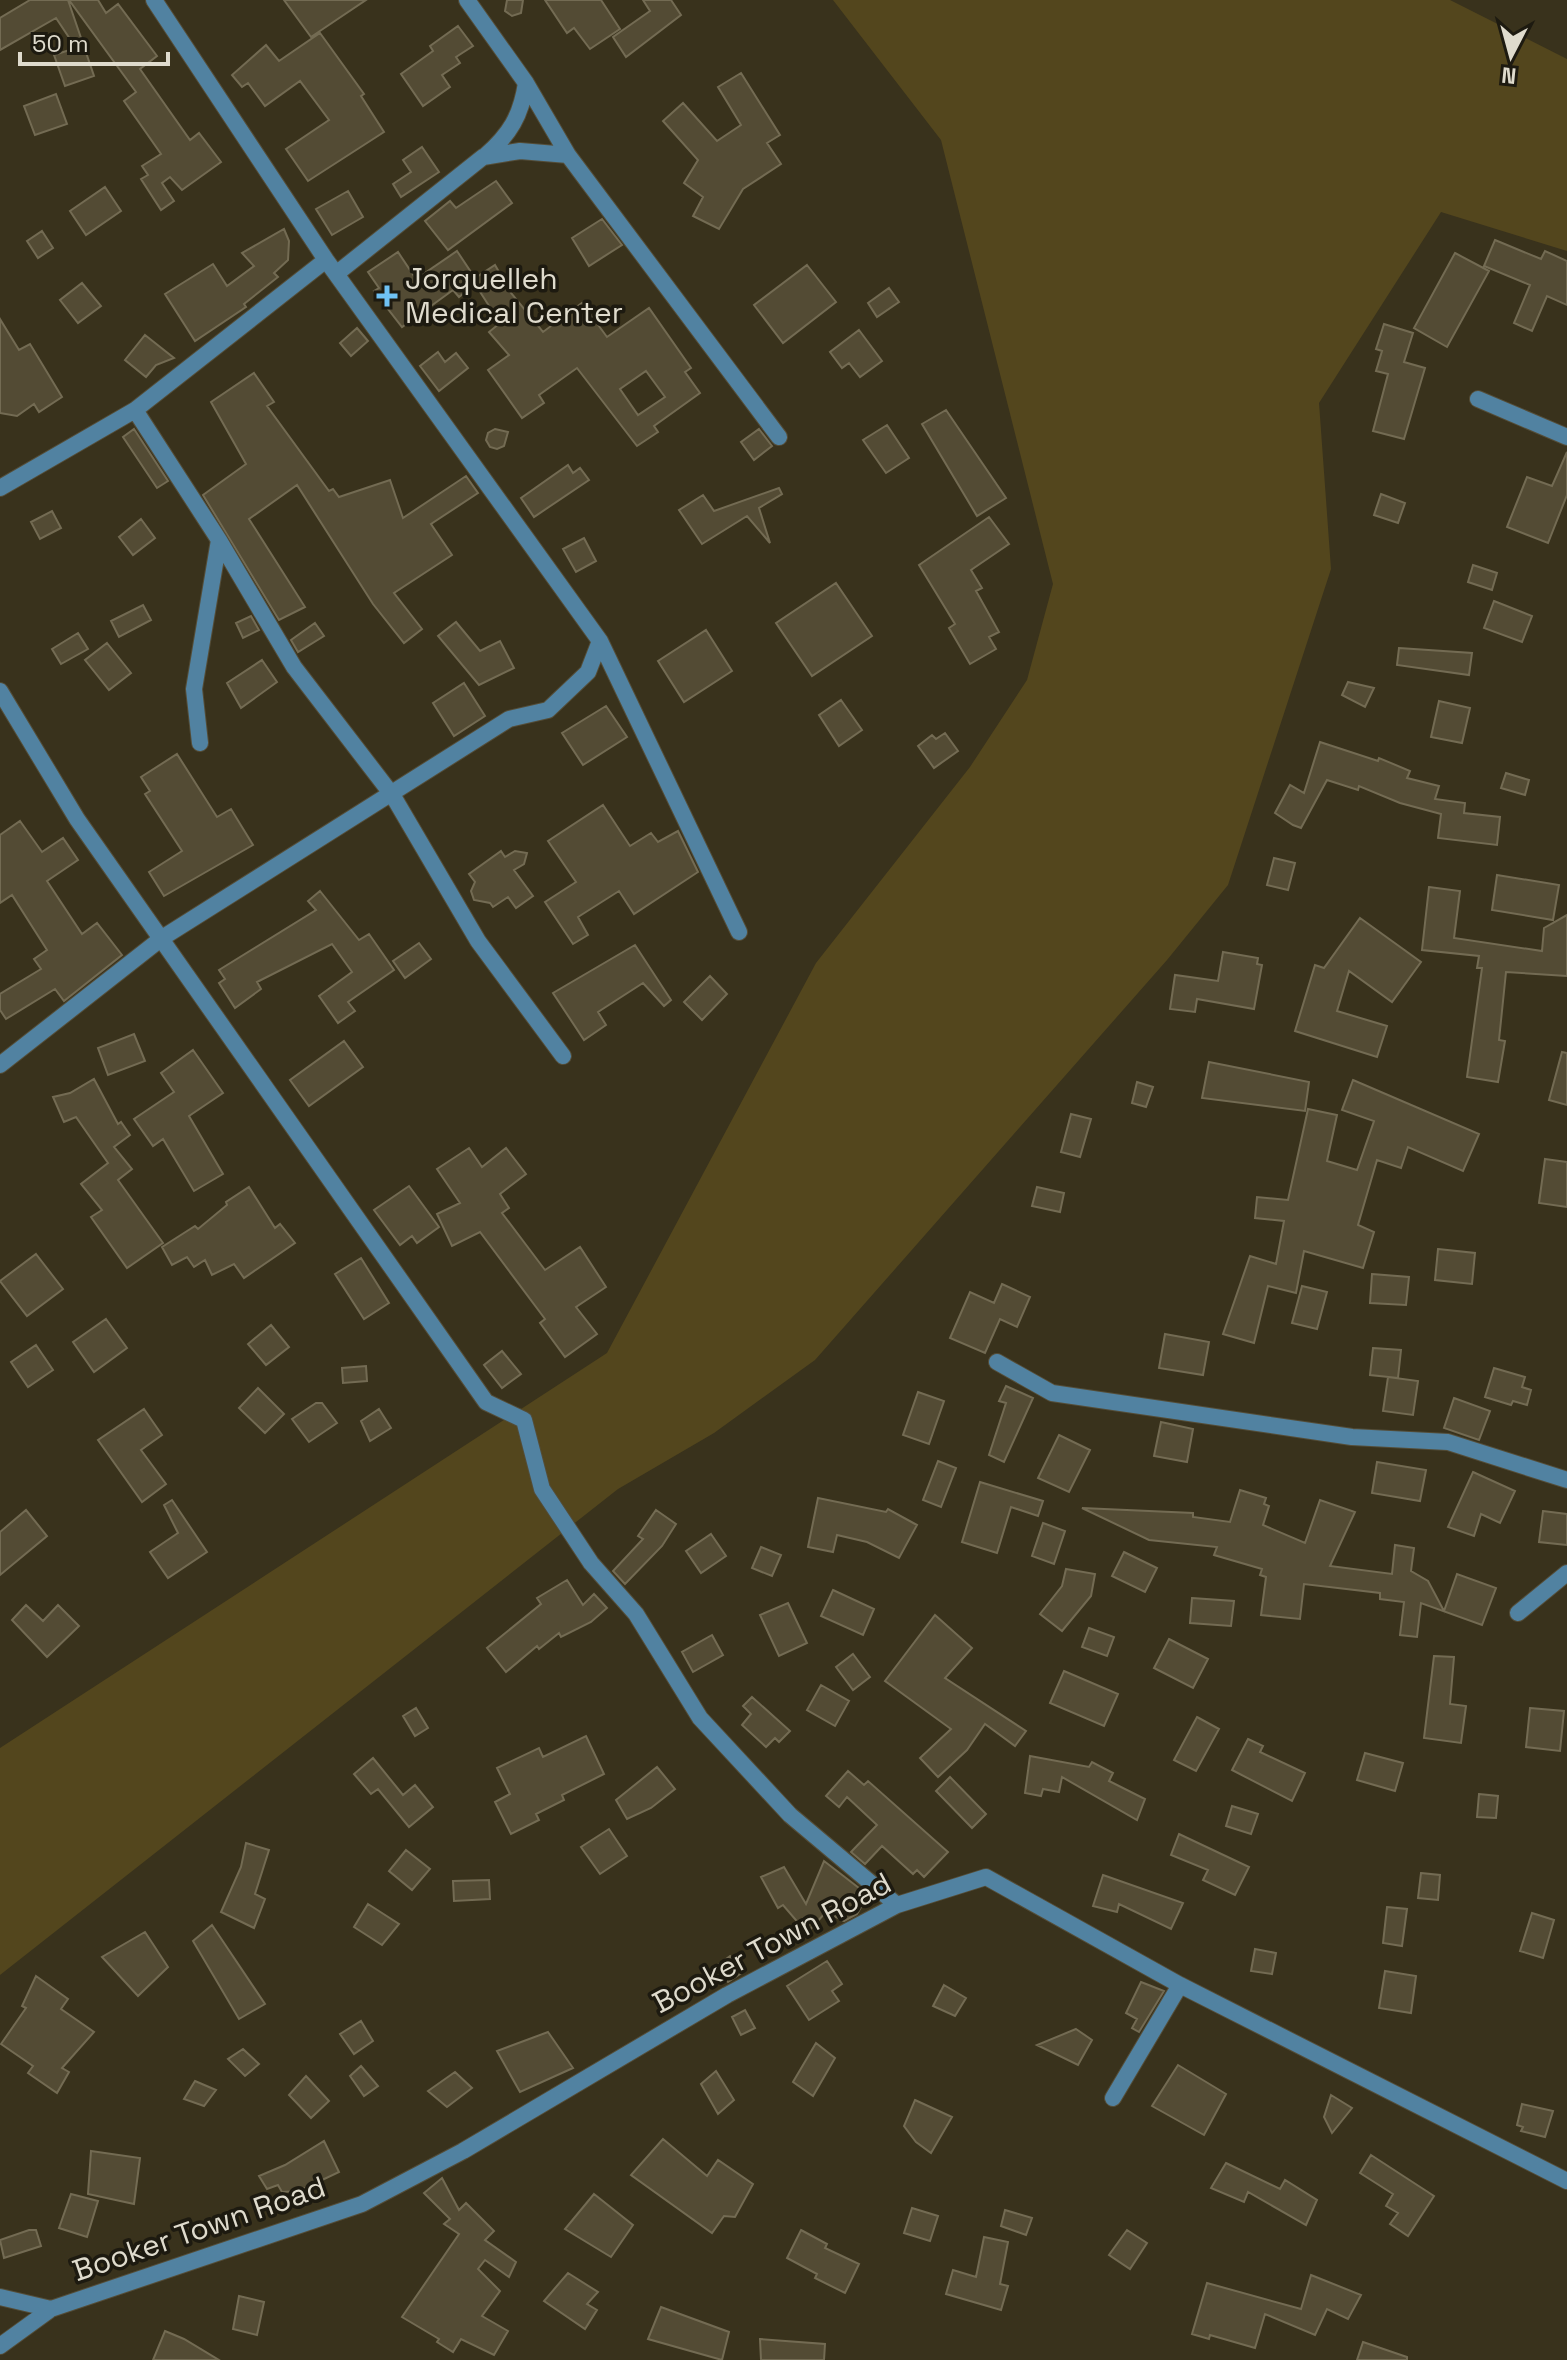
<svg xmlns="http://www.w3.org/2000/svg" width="1567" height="2360" font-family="'Space Grotesk',sans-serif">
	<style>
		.green { fill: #53461d }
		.building { fill: #534b34; stroke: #736b53; stroke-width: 2; fill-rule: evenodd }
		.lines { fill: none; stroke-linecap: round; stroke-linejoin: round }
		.minor-casing { stroke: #544d38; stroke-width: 18 }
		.minor { stroke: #5182a1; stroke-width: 16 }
		.poi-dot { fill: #6fc2f4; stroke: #1d1a10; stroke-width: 3 }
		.labels { text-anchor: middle; stroke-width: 7; stroke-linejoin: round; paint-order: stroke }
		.poi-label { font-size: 30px; fill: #dfdbcd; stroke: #1d1a10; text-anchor: start }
		.street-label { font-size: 30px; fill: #dfdbcd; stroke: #1d1a10 }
	</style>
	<rect width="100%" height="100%" fill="#39321c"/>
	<!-- green -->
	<path class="green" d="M833 0H1450L1567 59V251L1441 212 1319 403 1331 569 1228 885 1167 960 815 1360 714 1433 618 1489 0 1975V1748L607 1353 816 963 970 767 1027 680 1053 584 941 140Z"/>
	<!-- building -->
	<path class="building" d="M30 0H68L94 76 65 86 54 55 76 48 56 18 0 50V18Z
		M69 0H98L106 13 118 4 157 56 140 69 190 140 199 133 221 162 182 190 170 177 162 183 174 201 161 210 141 179 148 175 142 166 161 154 124 101 136 92Z
		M284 0H366L311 37Z
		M507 0H523L521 13 512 16 505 11Z
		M545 0H601L620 29 590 49 574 28 567 33Z
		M643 0H671L681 15 626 57 613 37 650 11Z
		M458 26 473 46 456 57 460 63 442 75 450 87 423 106 401 74 433 51 430 46Z
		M320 33 364 94 361 96 384 132 308 181 286 149 329 120 300 81 265 106 248 83 242 87 232 75 266 45 279 61Z
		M741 73 780 135 767 143 781 164 743 189 719 229 693 216 703 197 684 183 698 160 663 121 683 103 717 141 741 125 718 87Z
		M56 94 67 124 35 135 24 106Z
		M422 147 439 172 401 197 393 184 411 172 403 160Z
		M496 181 512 203 448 250 425 221 450 201 456 208Z
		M105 187 121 211 86 235 70 211Z
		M348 191 363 217 332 235 316 209Z
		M602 219 622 245 589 266 572 238Z
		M284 229 289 241 288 260 274 273 278 277 244 304 246 307 195 341 165 294 213 264 227 286 254 266 242 253Z
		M42 231 53 248 38 258 27 241Z
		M1495 240 1541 259 1545 251 1567 261V305L1547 296 1532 331 1514 323 1530 285 1484 266Z
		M457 251 475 278 495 265 511 293 543 332 582 303 607 337 649 308 691 368 685 372 700 393 654 426 658 432 637 446 577 368 539 395 544 403 522 418 488 370 509 355 489 332 500 323 475 284 459 297 453 290 402 327 374 291 379 288 368 272 398 252 416 279ZM646 371 665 397 638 415 620 389Z
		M1455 253 1489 271 1447 347 1414 328Z
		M807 265 836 302 783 343 754 305Z
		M82 283 101 306 78 323 60 300Z
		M889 288 899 302 877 317 868 303Z
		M0 319 19 350 30 344 62 397 39 412 34 404 17 416 0 413Z
		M1384 324 1413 333 1404 362 1425 368 1404 439 1373 431 1388 374 1376 371 1382 351 1376 349Z
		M357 328 368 341 351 356 340 343Z
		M859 330 882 361 860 377 849 363 842 368 830 352Z
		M145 335 174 358 156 365 146 377 125 360Z
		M438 352 445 362 456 353 468 368 439 391 420 366Z
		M254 373 274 402 267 406 329 491 333 489 339 497 390 480 403 518 466 476 478 493 431 524 452 555 394 593 422 629 404 643 373 604 297 485 249 519 305 607 279 620 203 495 246 464 211 402Z
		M946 410 1006 498 977 516 922 424Z
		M887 425 909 458 886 473 863 440Z
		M134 429 168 481 157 488 123 437Z
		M495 429 508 432 504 446 497 449 490 447 486 440 488 433Z
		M759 429 772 446 754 460 741 442Z
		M1567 452V495L1548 543 1507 527 1527 477 1552 486Z
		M568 465 573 473 580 468 589 480 534 517 521 498Z
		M779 488 782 494 759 508 770 543 747 516 702 544 679 510 703 495 714 511Z
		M1381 494 1405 503 1398 523 1374 515Z
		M52 511 61 528 40 539 31 522Z
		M989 517 1009 544 971 570 982 588 976 591 999 632 989 637 996 649 970 664 949 628 955 624 919 565Z
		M141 519 155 538 133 555 119 537Z
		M584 538 596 561 576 572 563 549Z
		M1473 565 1497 573 1492 590 1468 582Z
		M836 583 872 636 812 676 776 623Z
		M1494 601 1532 616 1522 642 1484 628Z
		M143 605 151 620 119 637 111 621Z
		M251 616 259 630 243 638 236 623Z
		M456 622 480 651 500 641 514 668 479 685 438 636Z
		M315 623 324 636 298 652 291 640Z
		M706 630 732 671 684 702 658 661Z
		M78 633 88 649 61 664 52 649Z
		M107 643 131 673 109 690 85 660Z
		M1399 648 1472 653 1469 675 1397 665Z
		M262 660 277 682 241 708 227 683Z
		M1348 682 1374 688 1365 707 1342 695Z
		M464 683 485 716 454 736 433 703Z
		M841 700 862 730 839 746 819 715Z
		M1439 701 1470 708 1462 743 1431 737Z
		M606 706 627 737 583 765 562 733Z
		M945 733 958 751 934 768 918 746 932 735 936 739Z
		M1320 742 1378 761 1379 758 1410 771 1407 778 1439 786 1435 799 1465 803 1464 813 1500 817 1497 845 1438 838 1441 814 1400 803 1359 786 1358 790 1327 780 1301 828 1293 825 1275 813 1290 785 1304 793Z
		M177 754 217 817 231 809 253 845 164 896 149 872 182 851 145 794 150 791 141 777Z
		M1506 773 1529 780 1525 795 1501 788Z
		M603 805 630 846 651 833 658 842 678 831 698 872 634 914 619 891 578 917 588 935 573 944 545 902 576 882 548 841Z
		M20 821 42 852 63 838 78 860 47 881 82 934 97 923 122 955 64 1001 55 989 6 1019 0 1010V994L41 969 34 959 47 950 12 895 0 903V835Z
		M501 851 505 857 515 851 527 853 524 864 514 870 533 896 516 908 508 897 493 907 490 903 474 900 471 891 475 882 469 874Z
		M1274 858 1295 863 1288 890 1267 885Z
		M1497 875 1559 885 1553 920 1492 910Z
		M1429 887 1460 891 1454 938 1542 951 1544 928 1567 915V976L1506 972 1499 1040 1505 1041 1498 1082 1467 1077 1482 968H1477L1479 956 1422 950Z
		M320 891 359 940 369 934 394 970 348 1002 355 1011 338 1023 319 996 352 972 332 944 257 982 261 989 235 1008 219 983 225 979 219 970 316 910 308 901Z
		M1360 918 1421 962 1392 1002 1349 971 1337 1011 1387 1026 1377 1057 1295 1031 1315 965 1324 968Z
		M419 943 431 959 405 978 393 961Z
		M635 945 671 1000 664 1006 643 983 598 1012 606 1025 584 1040 553 993Z
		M1223 952 1258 958 1257 964 1262 965 1254 1009 1197 999 1195 1012 1170 1009 1175 975 1218 981Z
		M710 976 727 994 702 1020 684 1002Z
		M134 1034 145 1061 108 1075 98 1048Z
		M344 1041 363 1067 309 1106 290 1080Z
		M193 1050 223 1093 189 1116 223 1174 194 1191 163 1139 153 1146 134 1119 174 1092 161 1073Z
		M1562 1052 1567 1053V1105L1549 1100Z
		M1209 1062 1309 1082 1305 1111 1202 1098Z
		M94 1079 118 1124 121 1122 130 1135 114 1147 132 1169 118 1180 163 1243 127 1268 91 1217 102 1210 81 1184 108 1163 76 1117 64 1122 53 1097 70 1093Z
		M1353 1080 1479 1134 1463 1171 1408 1147 1401 1168 1377 1160 1358 1225 1374 1232 1363 1268 1304 1251 1296 1293 1268 1286 1254 1343 1223 1334 1250 1256 1276 1264 1284 1221 1255 1218 1257 1197 1288 1200 1308 1109 1337 1115 1327 1161 1357 1170 1374 1121 1342 1110Z
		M1137 1082 1153 1087 1146 1107 1132 1103Z
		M1071 1114 1091 1119 1080 1157 1061 1152Z
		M469 1148 482 1167 506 1148 526 1174 500 1194 509 1208 502 1213 545 1270 580 1247 606 1287 576 1307 597 1334 565 1357 540 1323 545 1319 480 1232 452 1246 437 1214 460 1203 437 1169Z
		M1545 1159 1567 1162V1207L1539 1203Z
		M409 1186 439 1227 417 1243 412 1236 400 1245 374 1210Z
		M249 1187 275 1228 280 1224 295 1243 244 1278 234 1264 212 1275 205 1260 194 1267 187 1257 172 1265 162 1247 195 1226 198 1229 227 1205 226 1202Z
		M1037 1187 1064 1193 1060 1212 1032 1206Z
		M1438 1249 1475 1253 1472 1284 1435 1280Z
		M36 1254 63 1289 27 1316 0 1281Z
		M361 1258 389 1303 364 1319 335 1274Z
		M1372 1274 1409 1277 1406 1305 1370 1303Z
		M1002 1284 1030 1297 1017 1327 1000 1319 985 1353 950 1338 970 1292 994 1303Z
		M1302 1286 1327 1292 1317 1329 1292 1323Z
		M106 1319 127 1348 94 1372 73 1342Z
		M271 1325 289 1347 266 1365 248 1344Z
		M1165 1334 1209 1342 1203 1375 1159 1368Z
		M36 1345 53 1370 28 1387 11 1362Z
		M1373 1348 1401 1350 1398 1378 1370 1375Z
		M502 1351 521 1374 502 1388 484 1365Z
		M366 1366 367 1381 343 1383 342 1368Z
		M1494 1368 1525 1377 1522 1387 1531 1390 1527 1405 1513 1401 1511 1405 1485 1397Z
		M1388 1377 1418 1381 1413 1415 1383 1411Z
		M1006 1386 1033 1398 1004 1462 989 1455 1006 1403 999 1401Z
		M258 1388 284 1414 265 1433 239 1408Z
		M918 1392 944 1401 929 1444 903 1435Z
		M1454 1398 1490 1411 1479 1440 1444 1428Z
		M316 1403H322L337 1423 309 1442 292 1419Z
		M144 1409 162 1435 141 1450 166 1484 142 1502 98 1440Z
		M379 1409 391 1428 370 1441 361 1421Z
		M1161 1422 1193 1429 1187 1462 1154 1456Z
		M1059 1435 1090 1450 1069 1492 1038 1478Z
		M938 1461 956 1468 941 1507 923 1500Z
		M1377 1462 1426 1470 1420 1501 1372 1493Z
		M1473 1472 1515 1491 1500 1523 1481 1514 1474 1536 1448 1527Z
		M980 1482 1043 1501 1038 1516 1011 1507 997 1553 962 1542Z
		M1240 1490 1266 1498 1264 1504 1269 1506 1263 1525 1305 1543 1320 1500 1355 1512 1330 1566 1392 1574 1395 1545 1414 1548 1411 1571 1428 1581 1444 1611 1457 1574 1496 1588 1482 1625 1421 1603 1417 1637 1400 1635 1404 1602 1380 1599V1593L1304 1584 1300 1619 1261 1615 1266 1577 1260 1575 1262 1569 1214 1555 1217 1547 1149 1540 1082 1508 1193 1513V1517L1230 1522Z
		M818 1498 886 1512 888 1509 917 1525 899 1558 867 1542 837 1535 833 1552 808 1547Z
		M172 1500 207 1552 168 1578 150 1552 178 1533 164 1505Z
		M26 1510 47 1536 0 1575V1532Z
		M656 1510 676 1524 662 1546 625 1584 613 1571 643 1539 638 1536Z
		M1543 1511 1567 1514V1545L1539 1542Z
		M1043 1523 1065 1531 1054 1564 1032 1556Z
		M711 1534 726 1556 701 1573 686 1551Z
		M761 1547 781 1555 772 1576 752 1568Z
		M1124 1552 1157 1568 1145 1592 1112 1576Z
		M1066 1569 1095 1574 1091 1596 1062 1631 1040 1614 1062 1586Z
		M567 1580 583 1605 594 1594 607 1608 591 1622 561 1637 559 1633 539 1649 537 1646 506 1672 487 1648 541 1604 537 1598Z
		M833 1590 874 1609 863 1635 821 1616Z
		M1192 1598 1234 1601 1231 1626 1190 1623Z
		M788 1603 807 1643 779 1656 760 1615Z
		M26 1605 43 1621 58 1605 79 1626 47 1657 12 1620Z
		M935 1615 972 1648 945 1678 1026 1731 1015 1746 985 1724 967 1750 938 1777 920 1758 951 1729 885 1681Z
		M1089 1628 1114 1637 1107 1656 1082 1647Z
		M712 1635 723 1655 693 1672 682 1652Z
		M1169 1639 1208 1659 1193 1688 1154 1668Z
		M853 1654 870 1677 853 1690 836 1667Z
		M1434 1656 1454 1657 1450 1704 1466 1706 1461 1743 1424 1738Z
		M1064 1671 1118 1694 1104 1726 1050 1703Z
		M821 1685 849 1701 835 1726 807 1710Z
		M752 1697 790 1731 779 1742 775 1738 766 1747 742 1725 751 1714 743 1706Z
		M416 1708 428 1728 415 1736 403 1716Z
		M1530 1708 1564 1711 1560 1751 1526 1747Z
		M1197 1717 1219 1729 1196 1771 1174 1760Z
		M586 1736 604 1774 562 1795 564 1800 536 1814 539 1820 511 1834 495 1802 510 1794 497 1768 539 1748 543 1757Z
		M1248 1739 1263 1746 1260 1752 1305 1773 1292 1801 1232 1770Z
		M1365 1753 1403 1763 1395 1791 1357 1780Z
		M1030 1756 1089 1767 1092 1762 1113 1773 1109 1781 1145 1799 1137 1820 1062 1777 1059 1792 1043 1789 1041 1796 1025 1793Z
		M373 1758 403 1795 415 1785 433 1807 409 1827 378 1789 371 1794 354 1774Z
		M657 1767 675 1789 651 1808 627 1819 616 1800Z
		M848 1771 864 1785 868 1781 948 1852 924 1877 917 1870 913 1874 882 1846 865 1864 851 1852 877 1825 847 1797 839 1807 826 1796Z
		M950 1777 986 1814 972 1828 936 1791Z
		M1479 1794 1498 1796 1496 1818 1477 1817Z
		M1232 1806 1258 1814 1251 1834 1226 1826Z
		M609 1829 627 1856 600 1874 581 1847Z
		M1179 1834 1249 1867 1235 1895 1203 1880 1208 1870 1171 1855Z
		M246 1843 269 1850 255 1894 265 1899 254 1928 221 1912 241 1867Z
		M406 1850 430 1869 412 1890 389 1871Z
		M824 1861 868 1895 857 1914 844 1921 826 1912 807 1933 783 1905 778 1908 761 1877 784 1867 806 1904Z
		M1421 1873 1440 1875 1438 1900 1418 1898Z
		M1103 1875 1183 1903 1171 1929 1119 1904 1117 1912 1093 1906Z
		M489 1880 490 1899 454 1901 453 1881Z
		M368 1904 399 1924 382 1945 354 1927Z
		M1387 1907 1407 1909 1402 1946 1383 1943Z
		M1532 1913 1554 1920 1543 1958 1520 1951Z
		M212 1925 265 2004 239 2019 193 1941Z
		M145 1932 168 1967 138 1996 102 1957Z
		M1255 1949 1276 1953 1272 1974 1251 1971Z
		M730 1956 743 1972 728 1982 715 1967Z
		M827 1961 842 1984 832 1991 839 2001 809 2020 787 1986Z
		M1385 1971 1416 1976 1411 2013 1379 2008Z
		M36 1976 68 1999 61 2009 94 2032 62 2068 69 2072 57 2093 28 2073 33 2066 1 2044 26 2008 22 2006Z
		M1141 1982 1164 1991 1139 2032 1132 2028 1137 2019 1126 2013Z
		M944 1985 966 1998 955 2016 933 2006Z
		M745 2010 755 2028 741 2035 732 2017Z
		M361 2021 373 2041 354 2054 340 2034Z
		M1076 2029 1092 2040 1078 2065 1037 2045Z
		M548 2032 573 2068 520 2092 497 2051Z
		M816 2043 835 2058 813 2096 793 2082Z
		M243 2049 259 2064 245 2076 228 2059Z
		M1178 2065 1226 2094 1204 2135 1152 2106Z
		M361 2066 378 2086 364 2096 350 2076Z
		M716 2071 734 2100 718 2114 701 2084Z
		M455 2072 472 2088 447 2107 428 2091Z
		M306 2076 329 2101 311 2118 289 2095Z
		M195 2081 216 2090 204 2106 184 2099Z
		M1331 2095 1352 2108 1332 2133 1324 2117Z
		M915 2100 952 2117 931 2153 916 2142 904 2126Z
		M1522 2104 1553 2111 1545 2137 1521 2131 1523 2127 1517 2125Z
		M663 2139 707 2176 718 2160 753 2184 735 2217 724 2216 712 2233 631 2175Z
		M324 2141 339 2172 299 2191 282 2192 278 2185 267 2189 259 2176 285 2165Z
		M91 2151 140 2158 134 2204 88 2194Z
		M1371 2155 1434 2196 1408 2236 1390 2224 1398 2213 1386 2206 1393 2194 1360 2173Z
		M1226 2163 1280 2189 1285 2180 1317 2200 1306 2225 1248 2192 1244 2202 1211 2188Z
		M442 2178 459 2210 466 2203 494 2231 485 2240 516 2262 509 2277 485 2260 478 2269 500 2291 482 2316 508 2331 494 2355 461 2339 453 2352 437 2342 439 2339 402 2317 459 2234 444 2224 450 2219 424 2193Z
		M71 2194 98 2201 87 2237 59 2228Z
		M594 2194 633 2225 611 2257 565 2229Z
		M912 2208 938 2216 930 2241 904 2233Z
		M1005 2210 1032 2218 1026 2235 1001 2226Z
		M29 2230H36L41 2246 4 2258 0 2240Z
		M801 2230 827 2244 825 2248 859 2264 845 2293 815 2278 817 2274 787 2258Z
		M1127 2230 1147 2243 1130 2269 1109 2255Z
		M984 2237 1008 2242 1000 2284 1008 2286 1001 2310 946 2294 953 2270 976 2277Z
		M568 2273 598 2292 587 2304 597 2310 585 2329 544 2301Z
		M1311 2275 1361 2295 1348 2319 1327 2309 1315 2335 1265 2314 1255 2348 1210 2335 1209 2339 1192 2334 1207 2283 1301 2309Z
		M239 2296 264 2302 257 2335 233 2329Z
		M661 2307 729 2332 722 2360 648 2339Z
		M165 2331 184 2339 219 2360H153Z
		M760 2339 825 2344 824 2360H761Z
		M1363 2342 1407 2357V2360H1357Z"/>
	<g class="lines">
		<defs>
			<path id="minor" d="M154 0 326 260 600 641 739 932
				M467 0 526 83 568 155 779 437
				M485 156C510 134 521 116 526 83
				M336 274 483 157 520 151 568 155
				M1478 399 1567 437
				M135 410 219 540 194 689 200 743
				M0 488 135 410 326 260
				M219 540 294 667 393 796 478 941 563 1056
				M0 691 77 819 486 1402 524 1420 542 1489 591 1563 636 1614 700 1718 790 1815 897 1905
				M0 1065 162 938 509 719 548 710 588 672 600 641
				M997 1362 1052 1393 1352 1437 1448 1442 1567 1480
				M1518 1613 1567 1573
				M1113 2098 1180 1985
				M0 2297 51 2309
				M0 2346 51 2309 362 2204 463 2151 727 1995 897 1905 986 1877 1180 1985 1567 2181"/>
		</defs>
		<!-- minor casing -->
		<use href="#minor" class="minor-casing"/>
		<!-- minor -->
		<use href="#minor" class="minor"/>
	</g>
	<!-- markers -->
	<path class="poi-dot" d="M383 284h8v8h8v8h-8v8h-8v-8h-8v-8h8z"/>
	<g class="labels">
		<!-- poi labels -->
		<g class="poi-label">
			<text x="405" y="289">Jorquelleh<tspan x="405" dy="34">Medical Center</tspan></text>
		</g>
		<!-- street labels -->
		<g class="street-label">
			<text transform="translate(772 1943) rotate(-28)" y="10">Booker Town Road</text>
			<text transform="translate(199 2229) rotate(-19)" y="10">Booker Town Road</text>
		</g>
	</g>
	<!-- north arrow -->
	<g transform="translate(1511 56) rotate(186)" stroke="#1d1a10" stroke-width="6" paint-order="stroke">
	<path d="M0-6L14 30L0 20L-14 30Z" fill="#dfdbcd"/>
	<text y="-12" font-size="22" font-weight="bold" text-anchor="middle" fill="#dfdbcd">N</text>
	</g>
	<!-- scale -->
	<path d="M20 52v12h148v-12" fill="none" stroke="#dfdbcd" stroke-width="4"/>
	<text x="32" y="52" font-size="24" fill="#dfdbcd" stroke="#1d1a10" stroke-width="6" paint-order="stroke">50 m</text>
</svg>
